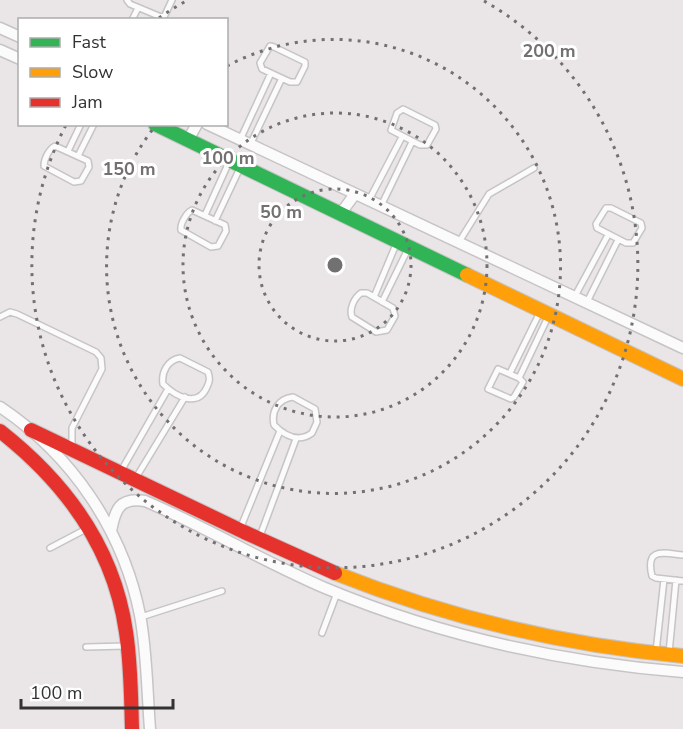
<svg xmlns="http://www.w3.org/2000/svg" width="683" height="729" font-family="'Nunito Sans',sans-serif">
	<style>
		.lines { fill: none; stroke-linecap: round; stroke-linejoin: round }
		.lane-casing { stroke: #c7c4c5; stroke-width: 8 }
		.street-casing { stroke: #c7c4c5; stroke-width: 13 }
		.fast-casing { stroke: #c7c4c5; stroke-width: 16 }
		.slow-casing { stroke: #c7c4c5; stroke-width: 16 }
		.jam-casing { stroke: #c7c4c5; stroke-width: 16 }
		.lane { stroke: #fcfbfc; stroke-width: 5 }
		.street { stroke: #fcfbfc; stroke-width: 10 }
		.fast { stroke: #30b455; stroke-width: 14 }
		.slow { stroke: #ff9f0a; stroke-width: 14 }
		.jam { stroke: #e5322d; stroke-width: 14 }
		.ring { fill: none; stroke: #737072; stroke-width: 3; stroke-dasharray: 3 6 }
		.centre { fill: #737072; stroke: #fff; stroke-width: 3 }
		.ring-label { font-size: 18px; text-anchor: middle; font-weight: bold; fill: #737072; stroke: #fff; stroke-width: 6; stroke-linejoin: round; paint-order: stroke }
	</style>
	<rect width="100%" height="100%" fill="#eae6e8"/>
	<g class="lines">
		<defs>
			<path id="lane" d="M127 0 130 4 161 17 165 15 172 0
				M132 20 138 8
				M270 46 274 47 305 62V66L297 82H290L262 69 260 63Z
				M403 109 435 125 436 129 427 145H420L391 130 397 113Z
				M240 140 271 73
				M250 145 282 78
				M55 146 88 161 89 167 81 181 74 182 44 166C44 159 49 149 55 146Z
				M68 151 81 124
				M78 156 94 124
				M369 200 402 137
				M381 206 412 142
				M606 208H611L641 223 642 228 633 243H626L597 228 596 224Z
				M192 210 225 225 226 231 218 246 211 247 181 230C180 224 186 213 192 210Z
				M205 215 229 162
				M215 221 240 168
				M459 242 489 194 534 168
				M361 293H367L393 308 395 316 387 330 376 332 352 317C349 309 354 298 361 293Z
				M575 296 608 235
				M374 297 397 242
				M382 302 408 249
				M587 302 618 240
				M0 317 10 312 17 314 96 352 101 358 102 369 72 428V447
				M180 358 208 372C210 378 210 381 207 387 198 408 176 397 163 384 161 372 168 360 180 358Z
				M510 373 540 312
				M519 378 498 369 488 389 511 399 514 397 523 382 519 378 548 317
				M293 397 315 409 317 422 312 433C299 443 285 436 274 425 271 411 278 399 293 397Z
				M121 471 168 389
				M137 476 185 397
				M240 529 280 431
				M260 536 296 439
				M50 548 88 528
				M683 555C663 553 645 547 652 576L656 578 683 581
				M141 617 222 591
				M322 633 337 593
				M86 647 126 646
				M656 652 664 579
				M669 653 676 580"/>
			<path id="street" d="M0 28 20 37
				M0 50 20 59
				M207 124 683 348
				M188 140 197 124
				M341 213 355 194
				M0 407C72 455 123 530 140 615 147 652 147 691 150 729
				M111 531C115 510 119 497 145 501 206 527 264 562 325 588 440 636 559 662 683 672"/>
			<path id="fast" d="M155 124 467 275"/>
			<path id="slow" d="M467 275 683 379
				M335 573C448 618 563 645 683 656"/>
			<path id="jam" d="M31 430 244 532 335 573
				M0 431C65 482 114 548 126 632 131 664 131 697 132 729"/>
		</defs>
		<!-- lane casing -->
		<use href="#lane" class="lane-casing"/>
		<!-- street casing -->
		<use href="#street" class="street-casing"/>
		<!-- fast casing -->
		<use href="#fast" class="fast-casing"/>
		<!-- slow casing -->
		<use href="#slow" class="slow-casing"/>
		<!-- jam casing -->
		<use href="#jam" class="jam-casing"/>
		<!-- lane -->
		<use href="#lane" class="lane"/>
		<!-- street -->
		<use href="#street" class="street"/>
		<!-- fast -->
		<use href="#fast" class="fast"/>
		<!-- slow -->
		<use href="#slow" class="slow"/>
		<!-- jam -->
		<use href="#jam" class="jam"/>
	</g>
	<!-- distance rings -->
	<g class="ring">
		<circle cx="335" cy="265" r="76"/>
		<circle cx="335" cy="265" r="152"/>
		<path d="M227 66A227 227 0 1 1 156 125"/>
		<path d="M159 18A303 303 0 0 1 186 1M484 1A303 303 0 1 1 66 125"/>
	</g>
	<circle cx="335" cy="265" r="9" class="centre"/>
	<g class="ring-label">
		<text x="549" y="57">200 m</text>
		<text x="228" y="164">100 m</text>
		<text x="129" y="175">150 m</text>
		<text x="281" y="218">50 m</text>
	</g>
	<!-- legend -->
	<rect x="18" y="18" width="210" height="108" fill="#ffffff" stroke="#adadad" stroke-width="1.5"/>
	<rect x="30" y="38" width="30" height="9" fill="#30b455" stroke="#adadad" stroke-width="1.5"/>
	<text x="72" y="48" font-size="18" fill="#333132">Fast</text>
	<rect x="30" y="68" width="30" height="9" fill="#ff9f0a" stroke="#adadad" stroke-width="1.5"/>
	<text x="72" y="78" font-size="18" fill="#333132">Slow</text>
	<rect x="30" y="98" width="30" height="9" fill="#e5322d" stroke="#adadad" stroke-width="1.5"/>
	<text x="72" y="108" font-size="18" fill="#333132">Jam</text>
	<!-- scale -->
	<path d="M21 699v9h152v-9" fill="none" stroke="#333132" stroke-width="3"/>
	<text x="30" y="699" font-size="18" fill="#333132" stroke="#ffffff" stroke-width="4.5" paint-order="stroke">100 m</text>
</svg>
